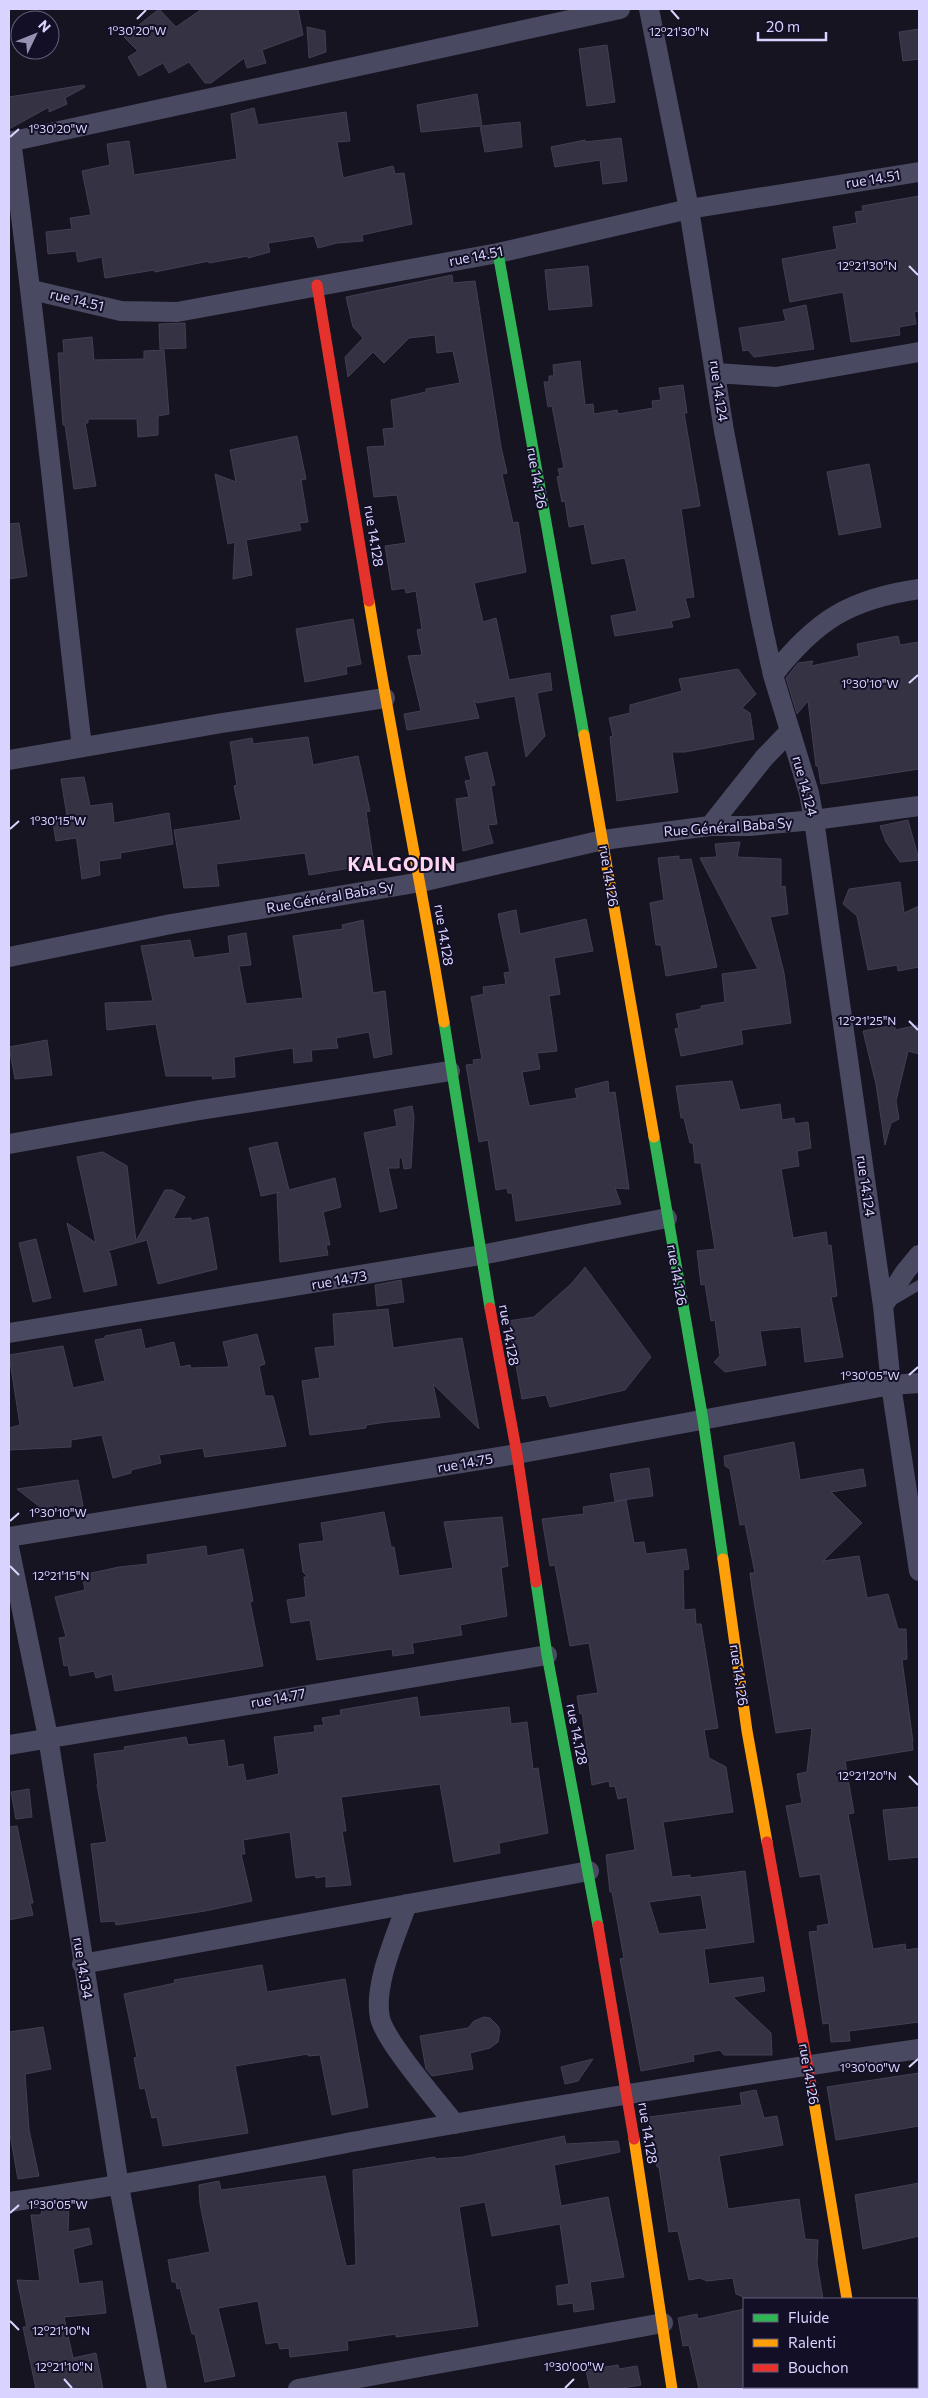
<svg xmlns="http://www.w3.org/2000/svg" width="928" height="2398" font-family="Commissioner,sans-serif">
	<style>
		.building { fill: #343243; stroke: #433f54; fill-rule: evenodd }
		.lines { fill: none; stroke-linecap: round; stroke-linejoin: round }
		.lane { stroke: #4a4962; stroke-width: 10 }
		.street { stroke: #4a4962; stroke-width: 20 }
		.fast { stroke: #30b455; stroke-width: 11 }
		.slow { stroke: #ff9f0a; stroke-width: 11 }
		.jam { stroke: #e5322d; stroke-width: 11 }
		.ticks { fill: none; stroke: #d9d4ff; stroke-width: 2 }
		.labels { text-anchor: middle; stroke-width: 4; stroke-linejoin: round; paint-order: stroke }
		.street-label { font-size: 14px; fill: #d9d4ff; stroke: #130f26 }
		.district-label { font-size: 19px; font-weight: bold; letter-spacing: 1px; fill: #ffd6f0; stroke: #130f26 }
		.ticks-label { font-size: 12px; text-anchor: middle; fill: #d9d4ff; stroke: #130f26; stroke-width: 4; stroke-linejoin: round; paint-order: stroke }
	</style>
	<rect width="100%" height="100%" fill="#161421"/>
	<!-- building -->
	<path class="building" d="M159 9 176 27 202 9H298L303 35 262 50 266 63 247 68 244 58 211 83H205L189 62 169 73 163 63 139 76 128 57 138 51 124 37Z
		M307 27 325 31 326 52 309 58Z
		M919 29V59L903 61 899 32Z
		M607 45 615 102 587 106 579 49Z
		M84 85 85 87 65 98 67 104 49 112V107L9 129V97Z
		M477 94 482 126 520 122 522 147 485 152 480 126 421 132 417 105Z
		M254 108 258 125 346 112 350 141 337 142 343 178 393 166 395 174 404 173 412 224 362 235 363 241 337 243 318 248 314 236 268 243 270 252 248 258V256L209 263V261L155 272 154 270 105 278 102 257 78 262 76 251 48 254 46 232 72 229 70 218 91 215 82 171 110 165 107 144 129 141 134 175 237 159 231 114Z
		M621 138 627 181 603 184 600 160 555 167 551 147 585 140V142Z
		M919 196V311L914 312 916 324 899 327 900 335 851 342 843 292 790 302 782 259 837 249 833 227 857 223 855 212 863 211 862 206Z
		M588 266 592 306 549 310 545 270Z
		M452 275 453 283 475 281 501 447 507 473 502 474 513 523 518 522 526 572 474 583 483 622 496 618 509 680 550 673 552 690 537 693 545 736 526 757 515 696 477 703 474 700 479 718 407 730 404 714 421 711 408 656 422 655 417 630 422 629 416 591 406 593 405 588 392 590 385 546 406 543 397 495 374 497 367 447 385 446 383 429 394 428 391 400 426 392V389L460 383 453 351 437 353 435 335 409 338 384 363 373 352 348 377 345 357 363 338 353 327 346 297Z
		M806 305 814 349 754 357 748 350 743 351 739 328 786 321 783 310Z
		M185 323 186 348 160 349 159 324Z
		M92 337 94 360 144 359V351L164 350 169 414 158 416V435L138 437 137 419H88V423H85L96 486 74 489 65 425H63L58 353H64L63 340Z
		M580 361 585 405 593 404 594 414 617 410 618 414 653 408 652 401 661 400 659 388 683 385 687 413H684L700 506 681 509 694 597 685 598 690 617 671 621 673 627 615 636 611 616 637 611 625 558 592 564 584 524 569 527 565 501 562 502 557 477 560 476 558 469 564 468 552 406 548 407 544 382H549V376H554L553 365Z
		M297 436 306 479 301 480 308 522 299 523 301 530 246 540 252 575 233 579 235 542 228 544 215 474 236 482 230 450Z
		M869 464 881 527 839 535 827 472Z
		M19 523 27 576 9 579V524Z
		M353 619 361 664 346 667 347 674 305 682 296 629Z
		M898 636 900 645 919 642V769L821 784 818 766H816L808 701 797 714 786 678 798 663 813 661 811 666 859 656 857 644Z
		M738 669 756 694 742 708 750 713 754 739 685 752H672L678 792 617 801 610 737 613 736 609 718 630 713V705L682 691 679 679Z
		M308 737 313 765 358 756 370 811 366 812 374 864 309 875 305 853 216 864 219 886 184 888 174 830 241 820 234 786 237 785 230 742 252 738 253 744 260 743Z
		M487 752 495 785 491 786 497 824 488 825 493 843 463 851 456 799 469 797 465 781 471 780 465 757Z
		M84 777 90 806 112 803 114 823 169 813 173 844 120 853 121 858 99 861 100 875 82 879 77 841 76 838 56 841 52 818 67 816 61 779Z
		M908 820 919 860 900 862 886 842 880 826Z
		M740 842 737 857 781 859V887L785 886 788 914 770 917 784 973 791 1023 741 1030 743 1044 681 1056 675 1029 679 1028 676 1014 701 1009V1006L725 1002 722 974 758 969 700 858 717 857 715 844Z
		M679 856V860L691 859 717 967 666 976 661 945H656L650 903 664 900 658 858Z
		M900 882 904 913 919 906V967L898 971 897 965 868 970 857 916 843 904 849 889Z
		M516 910 520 934 586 919 593 951 554 958 560 994 549 996 557 1051 537 1053 540 1069 522 1072 529 1106 577 1098 575 1089 608 1081 609 1093 615 1092 629 1189 615 1188 621 1204 516 1221 512 1193H508L507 1188 496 1190 488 1140 479 1142 466 1065 474 1064 473 1060 482 1059 471 997 484 994 483 987 506 984 504 973 510 972 498 914Z
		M363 920 373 993 385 991 392 1054 374 1058 369 1032 336 1038 338 1048 311 1050 312 1061 294 1063 293 1048 234 1057 235 1077 212 1079 213 1076H166L156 1024 107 1030 105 1003 153 1001 141 946 190 940 194 958 230 953 228 936 246 933 251 965 239 966 246 1004 303 998 293 936 343 929 342 925Z
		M895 1025V1030L919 1025V1054L908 1051 896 1101 899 1119 891 1123 885 1145 876 1084 863 1031Z
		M47 1040 52 1075 15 1079 9 1047Z
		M732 1081 740 1110 780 1104 782 1120 794 1118 795 1124 808 1122 811 1148 797 1151 799 1166 781 1169 793 1238 826 1232 828 1246 831 1245 837 1296 831 1297 843 1357 805 1362 801 1327 760 1331 766 1365 725 1372 714 1362 720 1356 715 1320 711 1321 705 1284 701 1285 697 1251 715 1249 701 1163H695L693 1143H690L684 1118H681L676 1086Z
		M412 1106 414 1117 411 1168 404 1169 402 1158 399 1157V1168H388L397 1208 380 1212 364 1133 397 1126 394 1110Z
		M277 1142 289 1190 335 1178 341 1207 323 1212 330 1245H326L328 1255 280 1262 277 1193 280 1192 261 1196 249 1148Z
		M103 1152 127 1166 136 1241 165 1190H172L185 1197 173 1219 191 1218V1221L208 1217 217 1269 158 1284 147 1240 107 1251 110 1253 117 1285 84 1292 67 1223 96 1243 77 1157Z
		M36 1239 51 1298 33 1302 19 1243Z
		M585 1267 651 1357 625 1390 550 1407 546 1395 522 1399 508 1321 534 1317 572 1283Z
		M401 1280 404 1302 377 1306 375 1285Z
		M388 1309 393 1348 462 1338 479 1429 433 1384 440 1417 387 1422 366 1425V1428L310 1435 302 1381 320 1378 315 1348 335 1346 333 1314Z
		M141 1329 145 1349 174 1342 180 1367 190 1365 191 1368 229 1367 223 1342 257 1334 265 1364 259 1366 265 1396H273L286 1446 205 1457 203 1448 159 1455 161 1463 131 1470V1473L113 1478 102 1435 71 1440V1447L9 1450V1428L20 1425 9 1355 63 1346 73 1388 105 1381 95 1340 105 1338V1336Z
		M794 1442 800 1480 863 1469 866 1486 831 1492 862 1523 823 1561 859 1556 867 1598 888 1594 898 1629H906L907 1659 902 1660 913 1742H912L913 1750 845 1761 854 1813 848 1814 873 1949 905 1944 906 1950 919 1948V2022L849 2031 850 2041 831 2042 829 2023 823 2024 809 1932 818 1931 817 1926 829 1924 820 1874 800 1877 786 1806 802 1803 797 1774 807 1772 812 1728 776 1733 752 1589 750 1573H755L745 1524 740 1525 730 1469 725 1466 724 1456Z
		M649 1468 653 1496 615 1501 610 1474Z
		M78 1480 83 1506 45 1511 17 1489Z
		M626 1500 634 1543 644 1542 646 1554 686 1549 689 1569 683 1570 684 1610 695 1609 696 1624H701L718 1728 704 1730 709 1758 726 1767 733 1812 663 1822 672 1877 690 1875V1878L745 1871 754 1942 704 1949 709 1984 763 1977 765 1991 733 1997 771 2033 772 2055H724L720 2050 693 2055 694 2061 641 2071 620 1959 624 1958 612 1892H610L606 1855 635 1850 627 1797 618 1799 615 1786 610 1787 609 1781 592 1785 582 1713 580 1714 577 1696 598 1693 589 1643 570 1646 555 1565 550 1566 542 1519 584 1514 583 1507ZM701 1895 707 1929 659 1934 649 1902Z
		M384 1512 391 1547H394L399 1576 453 1568 444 1522 502 1517 508 1566 501 1568 507 1616 460 1625 462 1635 412 1643 414 1653 393 1656 392 1649 317 1660 310 1620 291 1623 287 1600 306 1597 304 1577H308L303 1572 299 1544 324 1541 321 1523Z
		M206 1546 207 1556 243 1549 253 1601 250 1602 263 1666 115 1691 112 1674 96 1678 94 1671 70 1676 68 1665 64 1666 59 1638 66 1637 55 1597 85 1590 82 1575 119 1567 148 1564 147 1555Z
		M417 1697 420 1717 509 1707 511 1724 527 1722 533 1769 538 1768 548 1833 499 1843 500 1853 454 1862 440 1784 341 1797 346 1831H342L351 1885 326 1887V1876L316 1878 315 1875 296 1878 290 1832 243 1840 245 1854H241L252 1901 205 1911 116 1925 115 1921 101 1922 91 1844 107 1842 97 1784H98L94 1754 125 1750 124 1747 186 1737 188 1745 224 1740 228 1767 243 1764 246 1781 279 1774 274 1737 315 1732 314 1726 324 1725 322 1718 341 1715 340 1710Z
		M29 1789 32 1817 16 1819 11 1792Z
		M919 1807V1857L889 1860 883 1810Z
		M17 1826 33 1903H30L33 1915 9 1920V1827Z
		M262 1965 267 1992 345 1979 368 2107 332 2115 320 2055 308 2056V2054L235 2066 248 2133 163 2146 157 2117 152 2118 145 2088 140 2089 134 2058 137 2057 124 1994 175 1983 174 1980Z
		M484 2017 490 2018 498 2026 500 2031 498 2042 490 2048 470 2053 473 2069 432 2076 426 2069 420 2036 468 2028 474 2021Z
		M43 2027 51 2069 25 2074 29 2130 39 2176 18 2179 9 2129V2032Z
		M593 2059 578 2081 565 2084 561 2067Z
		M919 2073V2126L836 2140 827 2087Z
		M756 2090 764 2118 777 2116 783 2145 719 2156 728 2209 799 2199 805 2239 818 2240 817 2263 823 2299H748L736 2294 733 2278 707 2281 700 2278 689 2280 678 2231 669 2232 659 2167H657L649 2117 742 2105 740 2093Z
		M564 2136 566 2144 618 2141 620 2152 554 2165 561 2206 608 2197 624 2277 590 2282 594 2309 574 2312 573 2303 558 2305 556 2286 569 2284 560 2224 492 2236 485 2202 459 2207 478 2326 396 2337V2334L347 2341 348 2350 290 2357 289 2348 280 2349 278 2342 266 2344 258 2301 218 2308 235 2376 205 2382 195 2334H192L180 2288 177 2289 176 2282H172L168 2260 210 2252 200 2204 199 2185 219 2181 221 2190 325 2176 346 2266 356 2265 353 2170 435 2157V2159L463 2157Z
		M919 2183V2236L863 2249 855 2195Z
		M53 2207H69L68 2232 89 2228 92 2244 73 2249 79 2284 102 2281 106 2313 64 2317 73 2358 96 2353 103 2389H36L23 2327H27L17 2280 40 2281 31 2215H41L42 2209Z
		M744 2309V2389H699L689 2345 683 2346 678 2318 697 2314 698 2319Z
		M618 2365 619 2369 637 2366 641 2385 616 2389H590L586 2370Z"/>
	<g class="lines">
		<!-- lane -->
		<path class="lane" d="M890 1302 919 1285"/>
		<!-- street -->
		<path class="street" d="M649 9 689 209 724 431 761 620 773 675 809 793 814 820 883 1306 891 1385 919 1571
			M11 141C39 342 58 545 82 747
			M9 142 620 9
			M32 290 121 311 177 312 498 253 689 209 919 172
			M716 373 776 377 919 352
			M773 675C816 620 850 599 919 589
			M9 760 222 723 385 698
			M710 826 764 758 789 732
			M9 957 171 924 421 882 603 840 710 826H749L814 820 919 806
			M9 1144 200 1110 450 1071
			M883 1306 905 1272 919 1255
			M9 1333 481 1255 667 1218
			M9 1537 517 1454 891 1385 919 1383
			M9 1547 48 1737 119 2186 157 2389
			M9 1745 547 1655
			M407 1904C396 1936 373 1985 380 2018 385 2041 438 2102 455 2124
			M82 1964 589 1871
			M9 2202C133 2184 255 2160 379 2137 558 2105 739 2075 919 2049
			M862 2387 863 2389
			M298 2389 663 2323"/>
		<!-- fast -->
		<path class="fast" d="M498 253 584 735
			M444 1022 490 1308
			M654 1137 703 1420 723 1559
			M536 1582 547 1655 598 1926"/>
		<!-- slow -->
		<path class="slow" d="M369 601C392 742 421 881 444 1022
			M584 735 654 1137
			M723 1559 747 1731 767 1842
			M813 2096 847 2299
			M634 2139 672 2389"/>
		<!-- jam -->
		<path class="jam" d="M317 285 369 601
			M490 1308 517 1454 536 1582
			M767 1842 813 2096
			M598 1926 634 2139"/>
	</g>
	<!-- ticks -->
	<path class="ticks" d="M671 10 679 19M137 19 146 10M10 137 19 129M909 266 918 275M909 683 918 675M10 829 19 821M909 1021 918 1030M909 1375 918 1367M10 1521 19 1513M10 1566 19 1575M909 1776 918 1785M909 2067 918 2059M10 2213 19 2205M10 2321 19 2330M64 2379 72 2388M565 2388 574 2379"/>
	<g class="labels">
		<!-- street labels -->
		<g class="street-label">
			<text transform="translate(873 179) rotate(-9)" y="5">rue 14.51</text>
			<text transform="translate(476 256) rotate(-11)" y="5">rue 14.51</text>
			<text transform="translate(77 300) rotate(14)" y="5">rue 14.51</text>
			<text transform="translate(719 391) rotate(82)" y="5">rue 14.124</text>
			<text transform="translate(537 478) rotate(80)" y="5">rue 14.126</text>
			<text transform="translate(374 536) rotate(81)" y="5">rue 14.128</text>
			<text transform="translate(805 786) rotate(75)" y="5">rue 14.124</text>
			<text transform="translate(728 827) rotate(-4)" y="5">Rue Général Baba Sy</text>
			<text transform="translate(609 876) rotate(81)" y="5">rue 14.126</text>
			<text transform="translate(330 897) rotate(-10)" y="5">Rue Général Baba Sy</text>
			<text transform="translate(444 935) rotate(81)" y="5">rue 14.128</text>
			<text transform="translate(866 1186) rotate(82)" y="5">rue 14.124</text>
			<text transform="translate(677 1275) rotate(80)" y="5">rue 14.126</text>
			<text transform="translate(339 1280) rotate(-10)" y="5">rue 14.73</text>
			<text transform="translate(509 1335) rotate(80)" y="5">rue 14.128</text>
			<text transform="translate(465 1463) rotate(-10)" y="5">rue 14.75</text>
			<text transform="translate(739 1675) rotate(82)" y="5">rue 14.126</text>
			<text transform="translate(278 1698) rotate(-10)" y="5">rue 14.77</text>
			<text transform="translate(577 1734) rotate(79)" y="5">rue 14.128</text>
			<text transform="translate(83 1968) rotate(81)" y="5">rue 14.134</text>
			<text transform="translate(809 2074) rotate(80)" y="5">rue 14.126</text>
			<text transform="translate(648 2133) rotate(81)" y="5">rue 14.128</text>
		</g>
		<!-- district labels -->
		<g class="district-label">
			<text x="402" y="871">KALGODIN</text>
		</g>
	</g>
	<g class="ticks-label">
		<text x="137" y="35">1°30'20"W</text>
		<text x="679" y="36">12°21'30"N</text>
		<text x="58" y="133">1°30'20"W</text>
		<text x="867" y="270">12°21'30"N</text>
		<text x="870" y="688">1°30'10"W</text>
		<text x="58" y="825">1°30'15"W</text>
		<text x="867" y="1025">12°21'25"N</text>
		<text x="870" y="1380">1°30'05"W</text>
		<text x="58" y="1517">1°30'10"W</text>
		<text x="61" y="1580">12°21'15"N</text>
		<text x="867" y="1780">12°21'20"N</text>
		<text x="870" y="2072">1°30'00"W</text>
		<text x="58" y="2209">1°30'05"W</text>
		<text x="61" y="2335">12°21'10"N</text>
		<text x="64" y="2371">12°21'10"N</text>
		<text x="574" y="2371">1°30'00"W</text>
	</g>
	<!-- border -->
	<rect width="928" height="2398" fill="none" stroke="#d9d4ff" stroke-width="20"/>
	<!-- legend -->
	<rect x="743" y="2298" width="175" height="90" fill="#130f26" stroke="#625e7d"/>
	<rect x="753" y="2314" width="25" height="8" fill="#30b455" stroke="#625e7d"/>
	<text x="788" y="2323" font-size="15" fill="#d9d4ff">Fluide</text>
	<rect x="753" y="2339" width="25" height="8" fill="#ff9f0a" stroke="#625e7d"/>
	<text x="788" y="2348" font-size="15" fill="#d9d4ff">Ralenti</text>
	<rect x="753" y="2364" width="25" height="8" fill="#e5322d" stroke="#625e7d"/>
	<text x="788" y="2373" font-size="15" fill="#d9d4ff">Bouchon</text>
	<!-- north arrow -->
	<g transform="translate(35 35) rotate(47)"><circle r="24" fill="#130f26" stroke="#625e7d"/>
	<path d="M0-4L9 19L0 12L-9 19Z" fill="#9591b1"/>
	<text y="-8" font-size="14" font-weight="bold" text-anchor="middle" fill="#d9d4ff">N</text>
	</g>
	<!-- scale -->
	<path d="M758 32v8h68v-8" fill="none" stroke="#d9d4ff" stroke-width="2.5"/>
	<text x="766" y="32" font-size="15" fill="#d9d4ff" stroke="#130f26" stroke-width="4" paint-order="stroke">20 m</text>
</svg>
